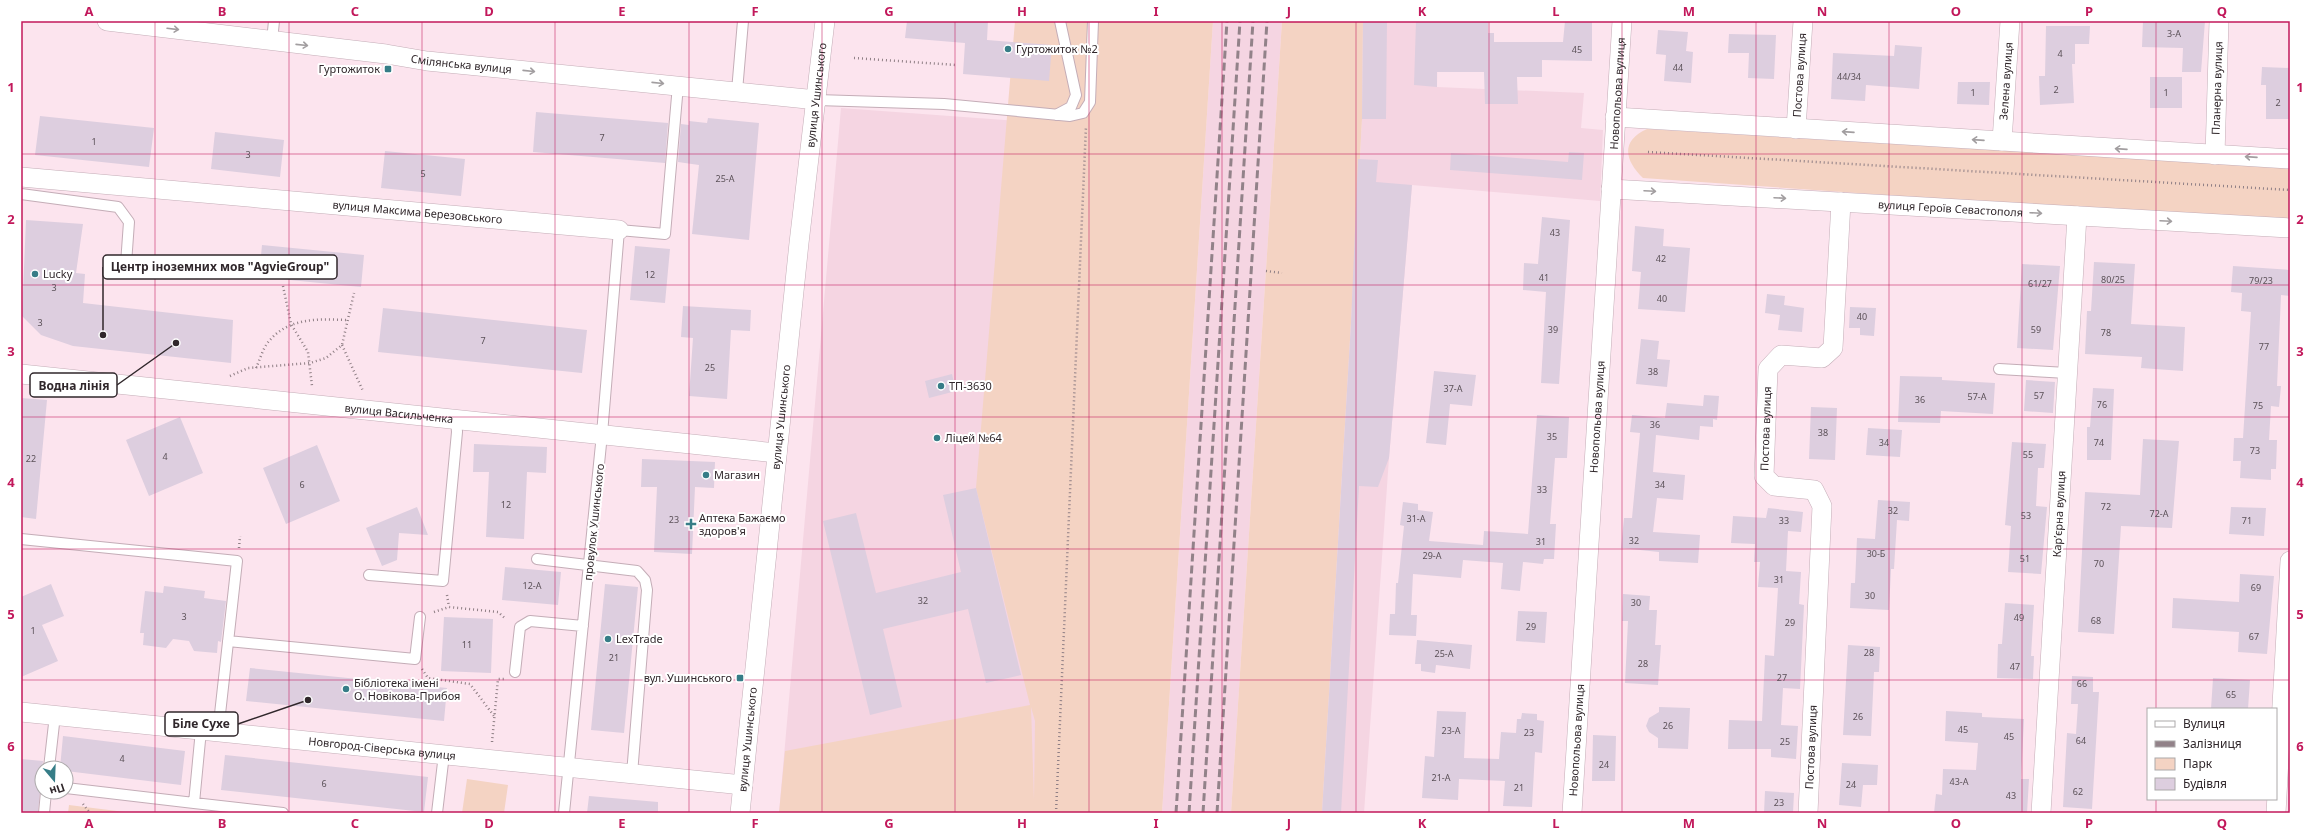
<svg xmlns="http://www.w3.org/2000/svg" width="2311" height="834" font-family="'Noto Sans',sans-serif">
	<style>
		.built { fill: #f5d5e2 }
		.green { fill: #f4d3c3; fill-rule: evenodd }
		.building { fill: #ddcedf }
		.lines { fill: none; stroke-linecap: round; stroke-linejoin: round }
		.service-casing { stroke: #c4adb7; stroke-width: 12 }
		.minor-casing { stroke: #c4adb7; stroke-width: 20 }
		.path { stroke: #8f7f85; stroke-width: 2.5; stroke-dasharray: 1 3; stroke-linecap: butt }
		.service { stroke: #fff; stroke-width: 10 }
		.minor { stroke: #fff; stroke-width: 19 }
		.rail { stroke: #928289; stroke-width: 3; stroke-dasharray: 8 4; stroke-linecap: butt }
		.oneway { stroke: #a29ea0 }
		.grid { fill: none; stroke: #c2185b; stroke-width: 1; stroke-opacity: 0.55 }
		.poi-dot { fill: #367d87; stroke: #fff; stroke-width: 1.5 }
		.labels { text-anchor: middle; stroke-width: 4; stroke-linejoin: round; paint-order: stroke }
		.number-label { font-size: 9px; fill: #5b5158 }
		.poi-label { font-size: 11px; fill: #30272b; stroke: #fff; text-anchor: start }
		.street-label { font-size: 11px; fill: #30272b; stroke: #fff }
		.leader { fill: none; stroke: #30272b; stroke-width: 1.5 }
		.callout-dot { fill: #30272b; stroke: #fff; stroke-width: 1.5 }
		.callout { fill: #fff; stroke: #30272b; stroke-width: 1.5 }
		.callout-label { font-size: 12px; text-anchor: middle; font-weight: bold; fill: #30272b }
		.neatline { fill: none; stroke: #c2185b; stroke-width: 1.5 }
		.grid-label { font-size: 13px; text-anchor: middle; font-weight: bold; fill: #c2185b }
	</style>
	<rect width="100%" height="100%" fill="#fce4ee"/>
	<!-- built -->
	<path class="built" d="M1213 21H1282L1231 813H1162Z
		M1363 21H1451L1438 29 1437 87 1584 93 1581 128 1603 130 1600 201 1412 185 1389 458 1364 813H1322L1351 323 1362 119Z
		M841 108 1074 125 1047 813H779Z"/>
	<!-- green -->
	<path class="green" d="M1015 21H1213L1162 813H779L785 751 1030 705 976 488ZM1031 707 1035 721 1034 801V800Z
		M1282 21H1363L1362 119 1351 323 1322 813H1231Z
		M1647 129 2290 168V223L1643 178C1625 161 1620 141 1647 129Z
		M467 779 508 785 504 813H462Z
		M69 805 133 813H68Z"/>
	<!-- building -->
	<path class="building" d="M907 21H988L987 40 1052 45 1049 81 963 74 965 43 905 38Z
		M1363 21H1387L1386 119H1362Z
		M1416 21H1488V33H1494V42H1563L1565 21H1592V61L1542 60V77H1517L1518 104H1485L1484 72H1437V87L1414 85Z
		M2143 21H2205L2201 72H2182L2183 48 2142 47Z
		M2046 26H2090L2089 44H2075V64H2072L2074 103 2040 105 2039 76H2045Z
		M1658 30 1688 32 1686 51 1693 52 1691 83 1664 81 1666 55 1656 54Z
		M1729 34 1776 35 1774 79 1748 78 1749 53H1728Z
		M1895 45 1922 47 1919 89 1866 85 1865 101 1831 99 1833 53 1894 56Z
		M2262 67 2290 68V119H2266V85H2261Z
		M2150 77H2182V108H2150Z
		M1958 82H1990L1989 105 1957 104Z
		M536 112 668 123 665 163 533 152Z
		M40 116 154 128 149 167 35 155Z
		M708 118 759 123 749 240 692 234 699 165 678 162 681 124 689 125V121L707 123Z
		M215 132 284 140 280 177 211 169Z
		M385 151 465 159 461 196 381 188Z
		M1569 152 1584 153 1582 180 1450 170 1451 153 1568 162Z
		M1358 159 1378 160 1376 182 1412 185 1389 458 1378 487 1359 486 1341 813H1322L1351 323Z
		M1542 217 1570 220 1559 384 1541 383 1546 292 1523 290 1524 263 1538 264Z
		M26 220 83 224 76 273 85 274 83 303 233 320 231 363 73 346 41 335 22 316Z
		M1635 226 1664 229 1663 246 1690 248 1685 312 1638 309 1641 272 1632 271Z
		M262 245 364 255 361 287 259 277Z
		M635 246 670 249 665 303 630 300Z
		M2094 262 2135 264 2131 324 2185 327 2183 371 2141 368 2142 357 2085 354 2087 311H2091Z
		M2022 264 2060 266 2053 350 2017 348Z
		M2233 266 2290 270V296L2281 295 2277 386H2281L2279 407 2271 406 2269 440H2277L2276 469H2271V480L2240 478 2241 461H2233L2234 438H2243L2251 312 2241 311 2242 293 2231 292Z
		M1767 294 1785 296 1784 305 1804 308 1802 332 1778 330 1780 315 1765 313Z
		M683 306 751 310 750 331 731 330 727 399 689 396 693 338 681 337Z
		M1850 307 1876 308 1874 336 1860 335V328H1849Z
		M383 308 587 330 582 373 378 352Z
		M1641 339 1659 341 1657 359 1670 360 1667 387 1636 384Z
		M1434 371 1476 375 1472 406 1450 404 1446 445 1426 443Z
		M952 374 956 391 929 398 925 381Z
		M1900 376 1942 377V380L1995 383 1993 414 1941 411 1940 423 1898 422Z
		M2026 380 2055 382 2053 413 2024 411Z
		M2093 388 2114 389 2111 460H2087V427H2090Z
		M1704 395 1719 396 1717 420 1713 419V427L1700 426 1699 440 1656 435 1653 472 1685 475 1683 500 1657 498 1653 532 1700 535 1698 563 1659 561V552L1621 548 1624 518H1632L1640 433 1630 432 1632 415 1665 418 1667 403 1703 406Z
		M21 398 47 400 36 519 21 517Z
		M1811 407 1837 408 1835 460 1809 459Z
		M1537 415 1569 417 1567 458H1555L1550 524H1556L1554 559H1544L1543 564 1523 562 1520 591 1501 589 1503 563 1463 560 1461 578 1413 574 1411 615H1417L1416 636 1389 635 1390 614H1395L1396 583H1398L1404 526 1400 525 1403 502 1418 504V510L1433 512 1429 541 1483 545 1484 531 1528 534Z
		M180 417 203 473 149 496 126 440Z
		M1868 428 1902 430 1900 457 1866 455Z
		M2143 439 2179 441 2172 528 2121 526 2114 634 2078 632 2085 492 2140 495Z
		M2012 442 2046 444 2044 468H2038L2036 506 2047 507 2041 574 2008 572 2011 526 2005 525Z
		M474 444 547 447 546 473 527 472 524 539 486 537 489 472H473Z
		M317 445 340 501 286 524 263 468Z
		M642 459 715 462 714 488 695 487 692 554 654 552 657 487H641Z
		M976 488 1021 675 986 683 968 609 883 629 902 707 870 715 823 521 856 513 876 593 961 572 943 495Z
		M1878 500 1910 502 1909 521 1897 520 1894 569H1891L1889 610 1850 608 1851 583H1855L1857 538 1875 539Z
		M417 507 428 535 399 533 397 560 382 566 366 528Z
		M2231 507 2266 508 2264 536 2229 534Z
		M1768 508 1803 512 1801 532 1788 531 1786 571 1801 572 1799 604 1804 605 1800 689 1783 688 1781 725 1798 726 1796 759 1771 757V749H1728L1729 720 1762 721 1765 655 1774 656 1778 588 1758 587 1760 562H1754L1755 544 1731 543 1733 516 1766 518Z
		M505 567 561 572 558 605 502 600Z
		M2240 574 2274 576 2267 654 2238 652 2239 632 2172 628 2173 598 2239 602Z
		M51 584 64 616 42 625 58 661 21 677V597Z
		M605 584 638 587 624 733 591 730Z
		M164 586 205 591 204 598 226 601 221 642 218 641 217 653 194 651 189 641 173 639 166 648 143 645 144 633H140L145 591 163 593Z
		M1623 594 1650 596 1649 610H1657L1655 645H1661L1658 685 1625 683 1628 621H1622Z
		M2005 603 2034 605 2031 656H2034L2033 679 1997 678 1998 644H2002Z
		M1518 611 1547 612 1545 643 1516 641Z
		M444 617 493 619 491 673 441 671Z
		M1417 640 1472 645 1470 669 1436 665 1435 673 1421 671V664H1415Z
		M1848 645 1880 647 1879 672H1874L1871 736 1843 735Z
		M250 668 447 688 444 721 246 701Z
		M2072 676 2093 677V692H2099L2092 809 2063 807 2067 733 2076 734 2078 704H2071Z
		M2213 678 2250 680 2248 709H2211Z
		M1659 707 1690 708 1688 749 1658 748V738L1649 732 1646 726 1649 718 1659 712Z
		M1437 711 1466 712 1464 758 1499 759 1501 732 1516 733 1517 719H1521L1522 713 1537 714V720L1544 721 1542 753 1535 752 1532 807 1503 806 1505 781 1459 779 1458 800 1422 798 1425 756 1434 757Z
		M1946 711 1982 713V717L2024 719 2021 779H2029L2027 813H1934L1936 794 1942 795 1943 769 1976 770 1978 743 1945 741Z
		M1593 735 1616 736 1615 781H1592Z
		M63 736 185 751 181 785 66 771V768H60Z
		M225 755 428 777 424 812 221 790Z
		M21 759 43 761 38 813H21Z
		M1842 763 1878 765 1877 785H1863L1861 807 1839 805Z
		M1765 791 1794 793 1793 813H1764Z
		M589 796 658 802V813H587Z"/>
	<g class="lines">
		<defs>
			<path id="service" d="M272 41 274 21
				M737 91 743 21
				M817 100 944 104 1070 116 1083 113 1090 102 1093 21
				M1056 115 1071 107 1076 95 1060 21
				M21 194 118 207 129 222 126 264 193 269
				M1999 369 2067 373
				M21 539 237 561 218 732
				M537 559 637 571 645 580 647 590 632 774
				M369 575 443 581 457 432 456 419
				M228 641 415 659 420 617
				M515 672 520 627 530 621 583 626
				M201 730 194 803 283 813
				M49 768 55 715
				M66 788 194 803
				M44 813 46 792
				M437 813 444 754
				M564 813 602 434 619 230 665 234 678 85"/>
			<g id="minor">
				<path id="s1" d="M107 21 386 54 427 61 817 100"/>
				<path d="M1615 117 2290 159"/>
				<path id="s2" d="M1796 129 1803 21"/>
				<path id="s3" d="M2002 141 2010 21"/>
				<path id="s4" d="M2215 155 2219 21"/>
				<path id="s5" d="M21 177 619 230"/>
				<path id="s6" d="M1611 189 2290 228"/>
				<path id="s7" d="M21 374 777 453"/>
				<path id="s8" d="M21 712 743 785"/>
				<path id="s9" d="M740 813 799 243 825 21"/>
				<path id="s10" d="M1572 813 1622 21"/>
				<path id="s11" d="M1808 813 1822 506 1814 490 1774 486 1764 476 1768 369 1781 355 1822 358 1833 348 1841 202"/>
				<path d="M2041 813 2077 216"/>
				<path d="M2276 813 2290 561"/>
			</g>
		</defs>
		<!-- service casing -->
		<use href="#service" class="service-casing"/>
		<!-- minor casing -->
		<use href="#minor" class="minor-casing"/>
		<!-- path -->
		<path class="path" d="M854 58 956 65
			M1648 152 2290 190
			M1266 271 1282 273
			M283 286 291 324 308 352 312 386
			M342 345 363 391
			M256 368C260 360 263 347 270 340 290 317 320 319 347 320
			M230 376 248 368 310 363 326 358 342 345 354 293
			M239 548 240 536
			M447 595 449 607
			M434 612 449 607 498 612 506 619
			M422 669 428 678 470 684 494 716
			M492 742 498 679H504
			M83 804 90 813
			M1056 813 1086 126"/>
		<!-- service -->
		<use href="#service" class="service"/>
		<!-- minor -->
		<use href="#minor" class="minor"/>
		<!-- rail -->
		<path class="rail" d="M1176 813 1227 21
			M1189 813 1240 21
			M1203 813 1253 21
			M1217 813 1267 21"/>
	</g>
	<!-- one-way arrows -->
	<defs><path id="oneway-shaft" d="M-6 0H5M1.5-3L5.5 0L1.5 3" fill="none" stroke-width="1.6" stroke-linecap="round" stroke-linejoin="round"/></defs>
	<g class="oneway">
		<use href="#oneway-shaft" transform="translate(173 29) rotate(7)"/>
		<use href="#oneway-shaft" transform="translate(302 45) rotate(6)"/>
		<use href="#oneway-shaft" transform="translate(529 71) rotate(6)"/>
		<use href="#oneway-shaft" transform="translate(658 83) rotate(6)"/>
		<use href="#oneway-shaft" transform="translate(1848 132) rotate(-176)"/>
		<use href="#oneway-shaft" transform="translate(1978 140) rotate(-176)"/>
		<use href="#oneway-shaft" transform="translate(2121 149) rotate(-176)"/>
		<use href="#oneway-shaft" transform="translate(2251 157) rotate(-176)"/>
		<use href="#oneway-shaft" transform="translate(1650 191) rotate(3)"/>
		<use href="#oneway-shaft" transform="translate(1780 198) rotate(3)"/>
		<use href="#oneway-shaft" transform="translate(2036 213) rotate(3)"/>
		<use href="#oneway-shaft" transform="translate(2166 221) rotate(3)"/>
	</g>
	<!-- grid -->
	<path class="grid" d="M155 21V813M289 21V813M422 21V813M555 21V813M689 21V813M822 21V813M955 21V813M1089 21V813M1222 21V813M1356 21V813M1489 21V813M1622 21V813M1756 21V813M1889 21V813M2022 21V813M2156 21V709M21 154H2290M21 285H2290M21 417H2290M21 549H2290M21 680H2290M2156 799V813"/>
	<!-- markers -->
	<g class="poi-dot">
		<circle cx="1008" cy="49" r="4"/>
		<rect x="384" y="65" width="8" height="8" rx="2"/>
		<circle cx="35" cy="274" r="4"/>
		<circle cx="941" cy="386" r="4"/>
		<circle cx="937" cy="438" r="4"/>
		<circle cx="706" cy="475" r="4"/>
		<path d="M689 518h4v4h4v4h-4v4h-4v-4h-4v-4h4z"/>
		<circle cx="608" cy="639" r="4"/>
		<rect x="736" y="674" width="8" height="8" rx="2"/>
		<circle cx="346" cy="689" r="4"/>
	</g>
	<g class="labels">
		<!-- number labels -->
		<g class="number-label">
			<text x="2174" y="37">3-А</text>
			<text x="1577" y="53">45</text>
			<text x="2060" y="57">4</text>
			<text x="1678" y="71">44</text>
			<text x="1849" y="80">44/34</text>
			<text x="2056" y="93">2</text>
			<text x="1973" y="96">1</text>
			<text x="2166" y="96">1</text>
			<text x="2278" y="106">2</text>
			<text x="602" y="141">7</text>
			<text x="94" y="145">1</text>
			<text x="248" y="158">3</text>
			<text x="423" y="177">5</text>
			<text x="725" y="182">25-А</text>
			<text x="1555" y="236">43</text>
			<text x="1661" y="262">42</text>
			<text x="650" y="278">12</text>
			<text x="1544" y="281">41</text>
			<text x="2113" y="283">80/25</text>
			<text x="2261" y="284">79/23</text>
			<text x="2040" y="287">61/27</text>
			<text x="54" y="291">3</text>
			<text x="1662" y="302">40</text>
			<text x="1862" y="320">40</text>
			<text x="40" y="326">3</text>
			<text x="1553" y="333">39</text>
			<text x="2036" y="333">59</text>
			<text x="2106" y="336">78</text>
			<text x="483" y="344">7</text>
			<text x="2264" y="350">77</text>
			<text x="710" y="371">25</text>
			<text x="1653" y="375">38</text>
			<text x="1453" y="392">37-А</text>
			<text x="2039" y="399">57</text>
			<text x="1977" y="400">57-А</text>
			<text x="1920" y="403">36</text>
			<text x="2102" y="408">76</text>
			<text x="2258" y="409">75</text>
			<text x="1655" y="428">36</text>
			<text x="1823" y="436">38</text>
			<text x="1552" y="440">35</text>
			<text x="1884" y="446">34</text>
			<text x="2099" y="446">74</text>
			<text x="2255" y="454">73</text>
			<text x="2028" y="458">55</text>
			<text x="165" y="460">4</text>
			<text x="31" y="462">22</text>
			<text x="302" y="488">6</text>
			<text x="1660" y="488">34</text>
			<text x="1542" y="493">33</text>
			<text x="506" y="508">12</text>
			<text x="2106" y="510">72</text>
			<text x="1893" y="514">32</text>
			<text x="2159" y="517">72-А</text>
			<text x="2026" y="519">53</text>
			<text x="1416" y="522">31-А</text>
			<text x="674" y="523">23</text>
			<text x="1784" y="524">33</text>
			<text x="2247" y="524">71</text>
			<text x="1634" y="544">32</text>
			<text x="1541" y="545">31</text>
			<text x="1876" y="557">30-Б</text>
			<text x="1432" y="559">29-А</text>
			<text x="2025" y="562">51</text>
			<text x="2099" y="567">70</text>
			<text x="1779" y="583">31</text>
			<text x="532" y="589">12-А</text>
			<text x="2256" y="591">69</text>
			<text x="1870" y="599">30</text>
			<text x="923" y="604">32</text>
			<text x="1636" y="606">30</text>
			<text x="184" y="620">3</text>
			<text x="2019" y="621">49</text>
			<text x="2096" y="624">68</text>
			<text x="1790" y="626">29</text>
			<text x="1531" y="630">29</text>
			<text x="33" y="634">1</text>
			<text x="2254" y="640">67</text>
			<text x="467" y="648">11</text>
			<text x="1869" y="656">28</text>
			<text x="1444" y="657">25-А</text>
			<text x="614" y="661">21</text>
			<text x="1643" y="667">28</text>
			<text x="2015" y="670">47</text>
			<text x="1782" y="681">27</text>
			<text x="2082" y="687">66</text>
			<text x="2231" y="698">65</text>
			<text x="1858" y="720">26</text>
			<text x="1668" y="729">26</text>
			<text x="1963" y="733">45</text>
			<text x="1451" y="734">23-А</text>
			<text x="1529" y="736">23</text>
			<text x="2009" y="740">45</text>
			<text x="2081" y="744">64</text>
			<text x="1785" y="745">25</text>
			<text x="122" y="762">4</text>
			<text x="1604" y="768">24</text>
			<text x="1441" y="781">21-А</text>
			<text x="1959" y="785">43-А</text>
			<text x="324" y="787">6</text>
			<text x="1851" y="788">24</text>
			<text x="1519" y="791">21</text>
			<text x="2078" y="795">62</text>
			<text x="2011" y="799">43</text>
			<text x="1779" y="806">23</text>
		</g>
		<!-- poi labels -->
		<g class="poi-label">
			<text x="1016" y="53">Гуртожиток №2</text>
			<text x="380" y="73" text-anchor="end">Гуртожиток</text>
			<text x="43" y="278">Lucky</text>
			<text x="949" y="390">ТП-3630</text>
			<text x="945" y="442">Ліцей №64</text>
			<text x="714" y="479">Магазин</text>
			<text x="699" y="522">Аптека Бажаємо<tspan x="699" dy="13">здоров'я</tspan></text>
			<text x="616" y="643">LexTrade</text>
			<text x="732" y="682" text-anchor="end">вул. Ушинського</text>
			<text x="354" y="687">Бібліотека імені<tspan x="354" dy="13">О. Новікова-Прибоя</tspan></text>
		</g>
		<!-- street labels -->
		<g class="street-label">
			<text dy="4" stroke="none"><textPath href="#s1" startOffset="357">Смілянська вулиця</textPath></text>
			<text dy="4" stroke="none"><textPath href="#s2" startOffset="54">Постова вулиця</textPath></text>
			<text dy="4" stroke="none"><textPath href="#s3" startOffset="60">Зелена вулиця</textPath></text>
			<text dy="4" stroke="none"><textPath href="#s4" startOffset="67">Планерна вулиця</textPath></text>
			<text dy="4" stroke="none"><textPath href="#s10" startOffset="721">Новопольова вулиця</textPath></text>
			<text dy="4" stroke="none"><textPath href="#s9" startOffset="722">вулиця Ушинського</textPath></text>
			<text dy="4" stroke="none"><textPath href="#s6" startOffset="340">вулиця Героїв Севастополя</textPath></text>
			<text dy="4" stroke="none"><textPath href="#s5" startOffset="398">вулиця Максима Березовського</textPath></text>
			<text dy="4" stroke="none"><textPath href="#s7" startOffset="380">вулиця Васильченка</textPath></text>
			<text dy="4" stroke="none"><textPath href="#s9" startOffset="398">вулиця Ушинського</textPath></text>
			<text dy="4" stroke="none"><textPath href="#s10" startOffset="397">Новопольова вулиця</textPath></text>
			<text dy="4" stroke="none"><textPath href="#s11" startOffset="427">Постова вулиця</textPath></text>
			<text transform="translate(2059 514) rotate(-87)" y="4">Карʼєрна вулиця</text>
			<text transform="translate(594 522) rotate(-84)" y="4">провулок Ушинського</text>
			<text dy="4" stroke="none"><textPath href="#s9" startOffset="74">вулиця Ушинського</textPath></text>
			<text dy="4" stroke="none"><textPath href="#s10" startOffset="73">Новопольова вулиця</textPath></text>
			<text dy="4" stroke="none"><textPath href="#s11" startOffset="66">Постова вулиця</textPath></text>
			<text dy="4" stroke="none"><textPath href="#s8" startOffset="363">Новгород-Сіверська вулиця</textPath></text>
		</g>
	</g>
	<!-- callouts -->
	<path class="leader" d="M103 335L103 267M176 343L117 385M308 700L238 724"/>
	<g class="callout-dot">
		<circle cx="103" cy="335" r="4"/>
		<circle cx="176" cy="343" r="4"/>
		<circle cx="308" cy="700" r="4"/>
	</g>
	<g class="callout">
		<rect x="103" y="255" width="234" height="24" rx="4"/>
		<rect x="30" y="373" width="87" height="24" rx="4"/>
		<rect x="165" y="712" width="73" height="24" rx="4"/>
	</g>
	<g class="callout-label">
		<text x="220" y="271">Центр іноземних мов "AgvieGroup"</text>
		<text x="74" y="390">Водна лінія</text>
		<text x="201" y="728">Біле Сухе</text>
	</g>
	<!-- border -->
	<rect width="2311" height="834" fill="none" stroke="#ffffff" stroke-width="44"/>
	<!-- legend -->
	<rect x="2147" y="708" width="130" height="92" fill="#ffffff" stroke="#aca9aa"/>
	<rect x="2155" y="721" width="20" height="6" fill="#ffffff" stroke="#aca9aa"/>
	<text x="2183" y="728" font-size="12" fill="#30272b">Вулиця</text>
	<rect x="2155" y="741" width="20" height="6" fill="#928289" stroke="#aca9aa"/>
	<text x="2183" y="748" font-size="12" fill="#30272b">Залізниця</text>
	<rect x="2155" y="758" width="20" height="12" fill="#f4d3c3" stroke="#aca9aa"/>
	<text x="2183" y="768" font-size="12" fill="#30272b">Парк</text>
	<rect x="2155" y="778" width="20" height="12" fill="#ddcedf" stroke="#aca9aa"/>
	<text x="2183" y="788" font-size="12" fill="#30272b">Будівля</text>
	<!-- north arrow -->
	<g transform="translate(54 780) rotate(161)"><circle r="19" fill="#ffffff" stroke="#aca9aa"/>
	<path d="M0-3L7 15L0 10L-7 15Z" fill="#367d87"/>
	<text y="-6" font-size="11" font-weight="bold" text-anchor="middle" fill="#30272b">Пн</text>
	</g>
	<rect x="22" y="22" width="2267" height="790" class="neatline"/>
	<g class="grid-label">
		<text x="89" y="16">A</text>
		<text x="222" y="16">B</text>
		<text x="355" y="16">C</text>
		<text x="489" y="16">D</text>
		<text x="622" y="16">E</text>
		<text x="755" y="16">F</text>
		<text x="889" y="16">G</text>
		<text x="1022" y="16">H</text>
		<text x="1156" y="16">I</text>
		<text x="1289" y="16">J</text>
		<text x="1422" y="16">K</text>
		<text x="1556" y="16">L</text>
		<text x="1689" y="16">M</text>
		<text x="1822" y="16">N</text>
		<text x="1956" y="16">O</text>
		<text x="2089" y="16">P</text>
		<text x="2222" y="16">Q</text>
		<text x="11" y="92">1</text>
		<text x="2300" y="92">1</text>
		<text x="11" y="224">2</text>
		<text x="2300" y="224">2</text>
		<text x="11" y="356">3</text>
		<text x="2300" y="356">3</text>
		<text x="11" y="487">4</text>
		<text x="2300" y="487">4</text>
		<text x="11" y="619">5</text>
		<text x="2300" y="619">5</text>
		<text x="11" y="751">6</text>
		<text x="2300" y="751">6</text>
		<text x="89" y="828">A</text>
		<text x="222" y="828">B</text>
		<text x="355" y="828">C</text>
		<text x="489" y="828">D</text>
		<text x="622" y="828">E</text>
		<text x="755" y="828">F</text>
		<text x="889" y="828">G</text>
		<text x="1022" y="828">H</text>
		<text x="1156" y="828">I</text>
		<text x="1289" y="828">J</text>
		<text x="1422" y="828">K</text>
		<text x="1556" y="828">L</text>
		<text x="1689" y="828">M</text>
		<text x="1822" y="828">N</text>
		<text x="1956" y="828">O</text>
		<text x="2089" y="828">P</text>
		<text x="2222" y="828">Q</text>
	</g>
</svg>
